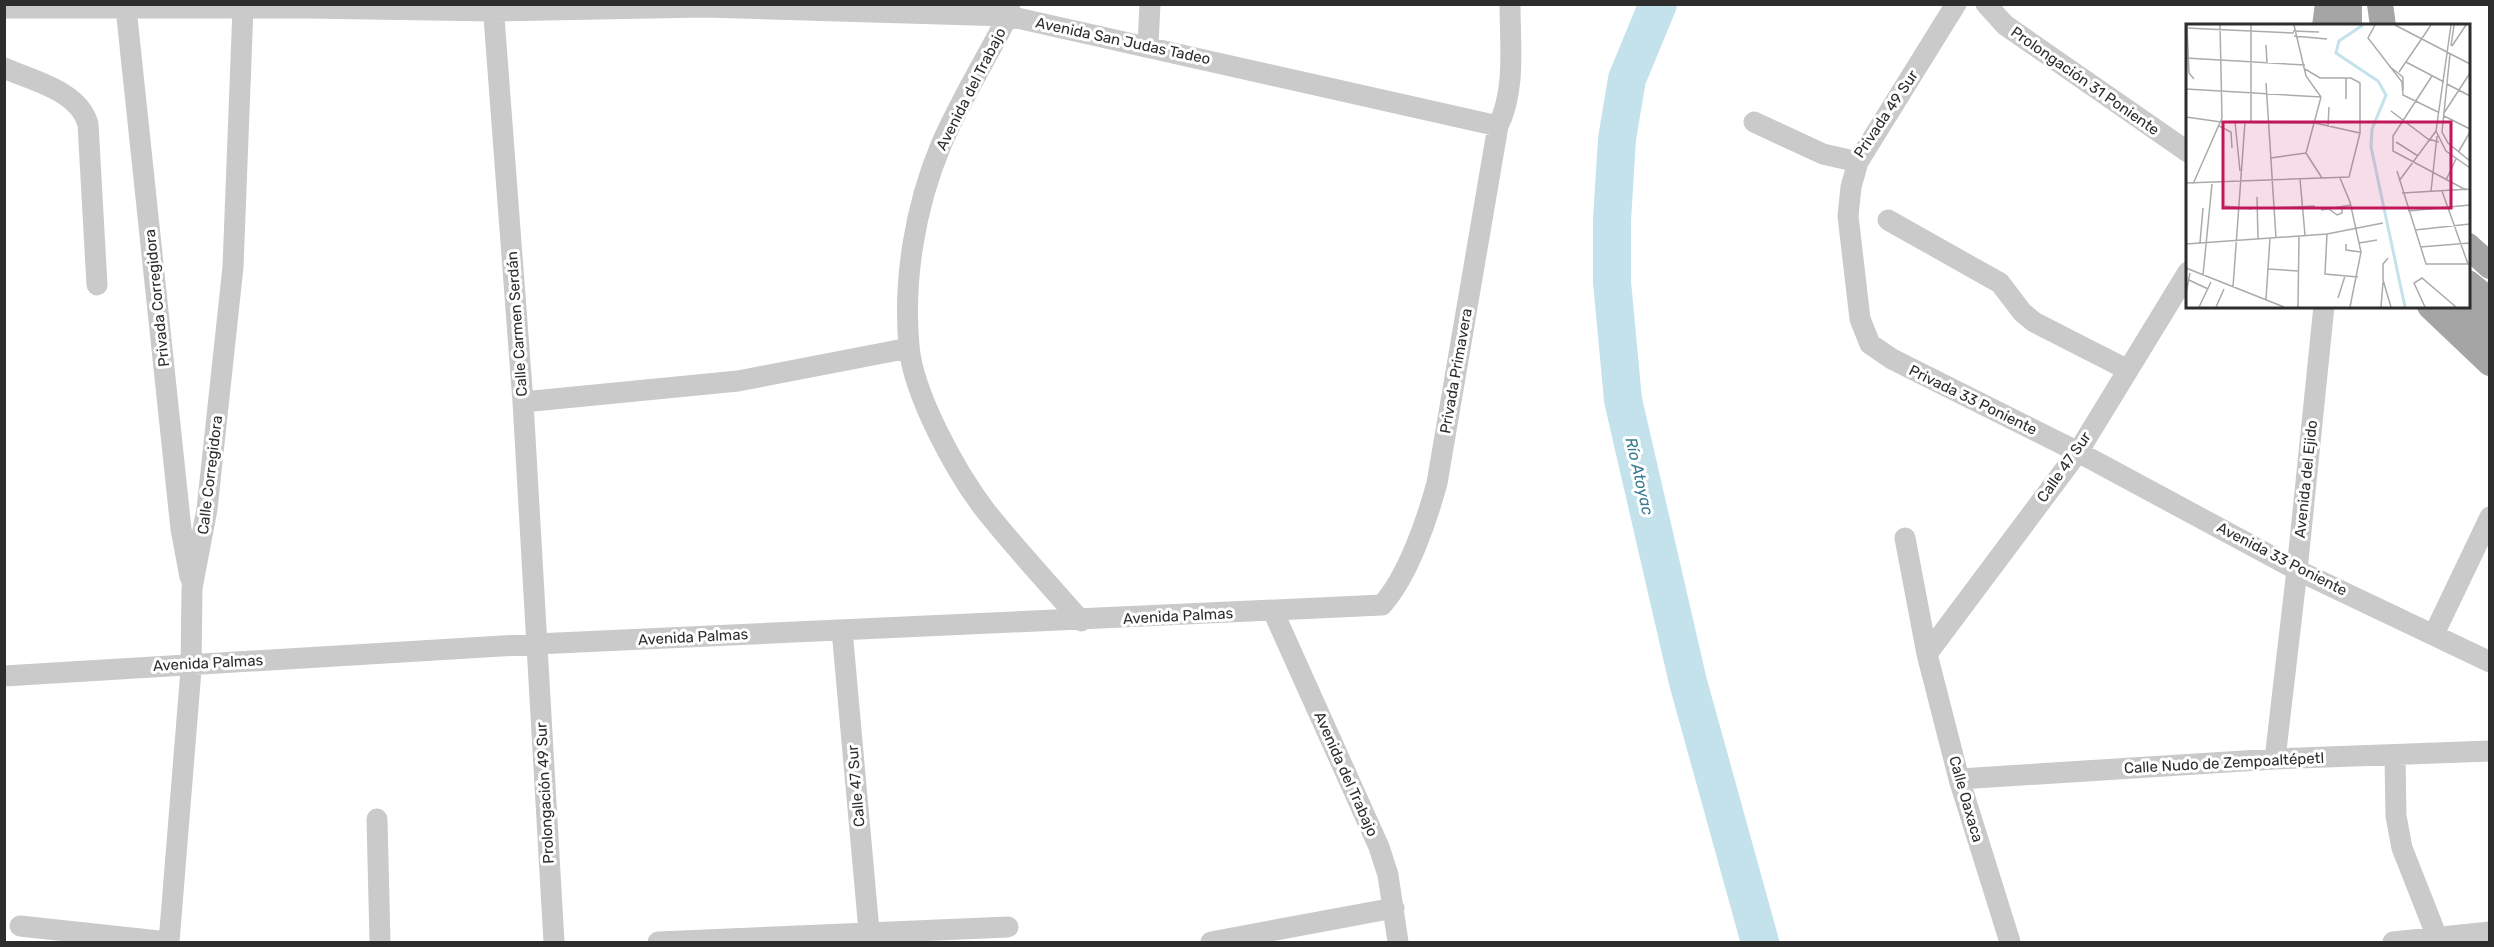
<svg xmlns="http://www.w3.org/2000/svg" width="2494" height="947" font-family="Rubik,sans-serif">
	<style>
		.lines { fill: none; stroke-linecap: round; stroke-linejoin: round }
		.river { stroke: #c4e2ec; stroke-width: 38 }
		.minor { stroke: #cacaca; stroke-width: 21 }
		.major { stroke: #a5a5a5; stroke-width: 26 }
		.labels { text-anchor: middle; stroke-width: 6; stroke-linejoin: round; paint-order: stroke }
		.street-label { font-size: 15px; fill: #2d2d2d; stroke: #fff }
		.water-label { font-size: 16px; font-style: italic; fill: #387a91; stroke: #fff }
		.inset-river { fill: none; stroke: #c4e2ec; stroke-width: 3 }
		.inset-road { fill: none; stroke: #ababab; stroke-width: 1.5 }
		.view { fill: #c2185b; fill-opacity: 0.15; stroke: #c2185b; stroke-width: 3 }
		.inset-edge { fill: none; stroke: #2d2d2d; stroke-width: 3 }
	</style>
	<rect width="100%" height="100%" fill="#fff"/>
	<g class="lines">
		<!-- river -->
		<path class="river" d="M1658 4 1627 79 1617 139 1612 220V282L1623 400 1688 682 1760 942"/>
		<!-- minor -->
		<path class="minor" d="M493 4 523 402 554 942
			M1010 4 1008 16C986 59 960 101 941 145 915 207 903 280 909 346 913 394 956 472 985 510 1015 548 1049 584 1081 621
			M1956 4 1858 162 1851 187 1848 216 1860 319 1870 344 1892 359 2078 452 2297 570 2490 662
			M1986 4 2005 25 2188 152
			M4 8H306L493 11 704 7 1008 16 1498 126C1516 90 1510 44 1510 4
			M126 8 181 529 190 577
			M1148 45 1150 4
			M4 68C34 81 79 91 88 124L97 285
			M1754 122 1823 154 1858 162
			M1888 220 2000 283 2022 312 2034 322 2128 370
			M523 402 738 381 909 348
			M1905 538 1927 654 1959 779 2010 942
			M1273 611 1379 847 1388 875 1398 942
			M842 630 870 942
			M2434 634 2490 517
			M1927 654 2078 452 2188 272
			M4 676 536 644 1382 605C1408 576 1427 520 1437 483L1498 126
			M2395 756 2396 816 2402 848 2439 942
			M2275 759 2297 570 2324 306
			M1959 779 2275 759 2490 751
			M377 819 380 942
			M20 926 168 942
			M169 942 191 670 192 588 207 509 233 267 243 8
			M658 942 1008 927
			M1211 942 1394 908
			M2393 942 2490 932"/>
		<!-- major -->
		<path class="major" d="M2349 4V26
			M2380 4 2383 26
			M2325 26 2328 4
			M2468 246 2490 266
			M2468 283 2490 301
			M2430 306 2490 363
			M2461 306 2490 332"/>
	</g>
	<g class="labels">
		<!-- street labels -->
		<g class="street-label">
			<text transform="translate(1123 41) rotate(12)" y="5">Avenida San Judas Tadeo</text>
			<text transform="translate(2085 81) rotate(35)" y="5">Prolongación 31 Poniente</text>
			<text transform="translate(971 89) rotate(-63)" y="5">Avenida del Trabajo</text>
			<text transform="translate(1886 114) rotate(-56)" y="5">Privada 49 Sur</text>
			<text transform="translate(157 298) rotate(-96)" y="5">Privada Corregidora</text>
			<text transform="translate(517 324) rotate(-94)" y="5">Calle Carmen Serdán</text>
			<text transform="translate(1456 371) rotate(-80)" y="5">Privada Primavera</text>
			<text transform="translate(1973 400) rotate(26)" y="5">Privada 33 Poniente</text>
			<text transform="translate(2064 467) rotate(-55)" y="5">Calle 47 Sur</text>
			<text transform="translate(210 475) rotate(-83)" y="5">Calle Corregidora</text>
			<text transform="translate(2306 479) rotate(-84)" y="5">Avenida del Ejido</text>
			<text transform="translate(2282 559) rotate(27)" y="5">Avenida 33 Poniente</text>
			<text transform="translate(1178 616) rotate(-3)" y="5">Avenida Palmas</text>
			<text transform="translate(693 637) rotate(-3)" y="5">Avenida Palmas</text>
			<text transform="translate(208 663) rotate(-3)" y="5">Avenida Palmas</text>
			<text transform="translate(2224 763) rotate(-3)" y="5">Calle Nudo de Zempoaltépetl</text>
			<text transform="translate(1346 774) rotate(66)" y="5">Avenida del Trabajo</text>
			<text transform="translate(856 786) rotate(-95)" y="5">Calle 47 Sur</text>
			<text transform="translate(545 793) rotate(-93)" y="5">Prolongación 49 Sur</text>
			<text transform="translate(1966 799) rotate(74)" y="5">Calle Oaxaca</text>
		</g>
		<!-- water labels -->
		<g class="water-label">
			<text transform="translate(1640 476) rotate(77)" y="6">Río Atoyac</text>
		</g>
	</g>
	<!-- overview -->
	<g transform="translate(2186 24)">
		<rect width="284" height="284" fill="#fff"/>
		<path class="inset-river" d="M177 1 153 17 150 29 192 57 200 71 186 105 185 123 219 283"/>
		<path class="inset-road" d="M1 1 3 49 8 55M65 1V98M108 1 120 52 135 73M189 1 182 14 216 58 217 71 252 88M209 1 284 40M265 1 250 107 260 127 284 144M0 4 108 9M107 7 133 8M108 12 141 15M80 21 81 39M265 22 268 1M266 22 280 1M264 30 256 108 262 119 284 137M0 34 119 41M220 38 258 58M203 42 217 53V66M213 48 245 1M246 52 207 112V127L280 166M80 59 90 214M261 60 284 72M0 65 135 73M135 73 120 129 136 154M160 75V54M205 87 242 115 253 118M258 89 284 49M258 92 284 105M0 93 35 98 129 99 174 109V59L165 54H134L119 45M49 98 54 147M33 102 45 108 46 124M142 102 143 83M210 118 232 132M273 127 284 108M85 134 120 129M211 147 240 240H284M154 154 164 178 175 228 164 283M114 155 119 211M260 156 270 135M213 157 250 107M0 159 163 153 174 109M7 160 36 94 34 1M245 167 251 112M256 167 282 240M216 169 284 165M71 173 72 215M39 182 66 185M88 184 129 182M143 185 151 191 156 189V182M135 186 165 181M222 187 284 181M229 206 284 200M141 210 139 250 172 253M14 219 17 184M173 219 191 216M0 220 141 210 197 199M160 220V226L175 228M234 223 284 219M202 234 197 240V256L205 283M0 244 98 283M82 245 113 247M17 251 26 160M3 256 22 265M47 263 59 98M0 269 4 249M152 274 159 252M80 275 84 214M13 283 25 258M30 283 38 265M112 283 113 212M195 283 197 258M239 283 228 259 236 254 270 283"/>
		<path class="view" d="M37 98H265V184H37Z"/>
		<rect width="284" height="284" class="inset-edge"/>
	</g>
	<!-- border -->
	<rect width="2494" height="947" fill="none" stroke="#2d2d2d" stroke-width="12"/>
</svg>
